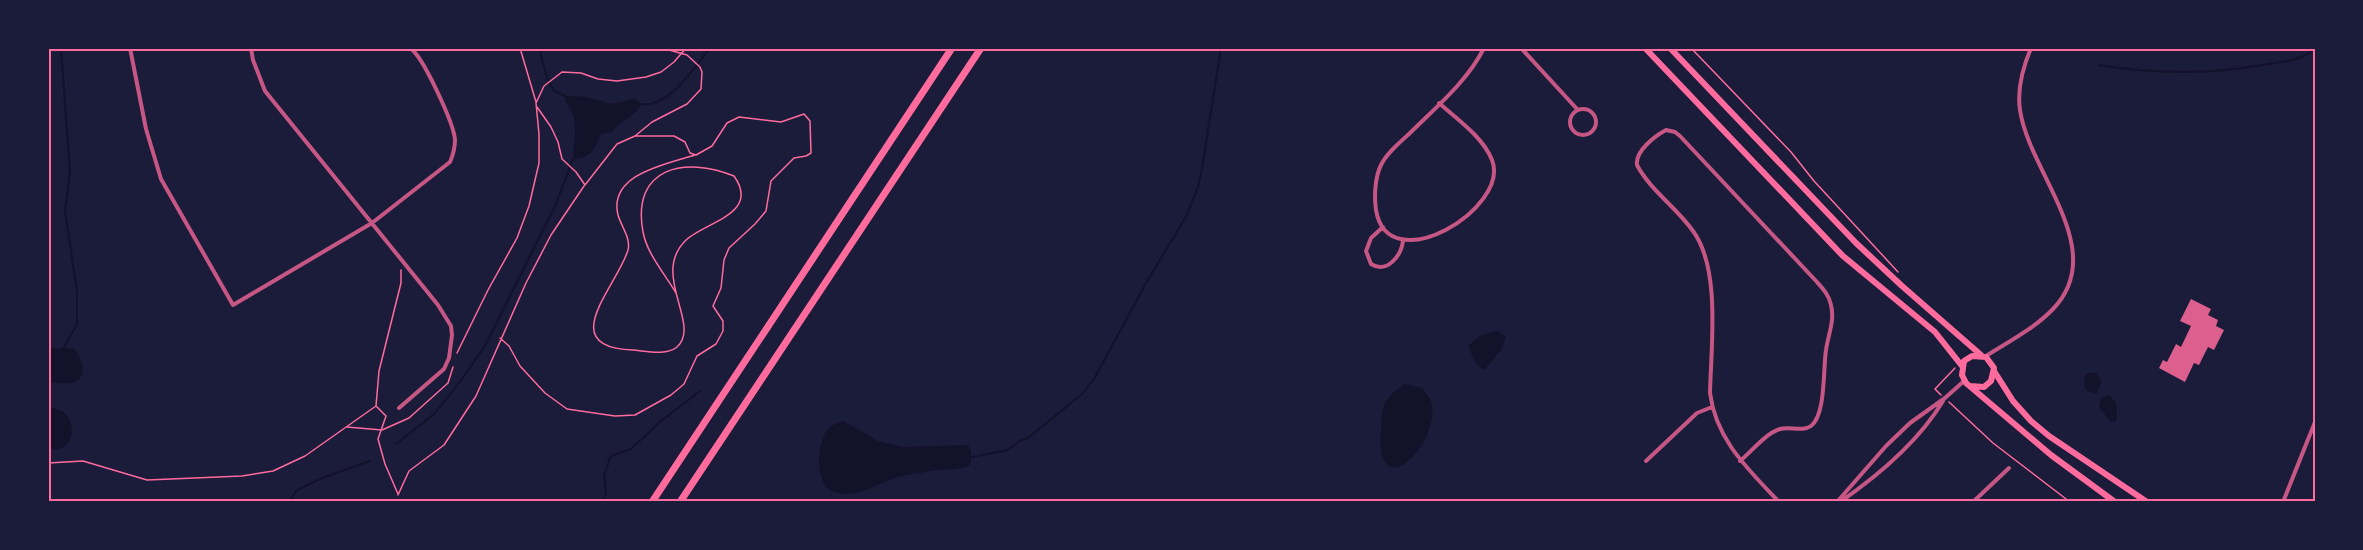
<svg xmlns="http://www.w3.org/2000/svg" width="2363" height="550" font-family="Arial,sans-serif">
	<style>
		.water { fill: #12122b }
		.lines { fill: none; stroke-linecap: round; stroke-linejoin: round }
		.stream { stroke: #12122b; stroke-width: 2 }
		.building { fill: #dd5f8e }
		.path { stroke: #ff6b9d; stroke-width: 1.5 }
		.minor { stroke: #c65784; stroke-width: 4 }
		.secondary { stroke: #ff6b9d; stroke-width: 6 }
		.primary { stroke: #ff6b9d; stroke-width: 7 }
		.neatline { fill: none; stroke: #ff6b9d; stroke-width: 2 }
	</style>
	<rect width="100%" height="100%" fill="#1b1b3a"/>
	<!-- water -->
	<path class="water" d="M565 96 587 97 611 104 635 99 641 104C635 118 620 119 612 132L601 134C594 150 591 158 573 159 574 139 580 117 565 101Z
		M1497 331 1506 336 1502 349 1484 370C1475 366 1471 354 1469 345L1480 336Z
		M48 346 56 349 73 348C82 356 89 376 74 382 67 385 55 382 48 382Z
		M2088 373H2096L2102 382 2096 394 2086 390 2084 384 2085 376Z
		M1405 384 1422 388C1424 391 1428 395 1430 399 1446 438 1375 513 1381 430 1382 404 1384 398 1405 384Z
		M2109 395 2116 403 2117 417 2115 422H2111L2099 407 2101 398Z
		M48 407C52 408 58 409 62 411 74 418 76 441 62 448 59 450 52 449 48 449Z
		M843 421 878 441 903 447 967 445 971 449V464C960 472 944 468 931 471 919 473 907 474 895 478 874 485 857 499 834 492 816 486 817 452 823 438 826 428 834 424 843 421Z"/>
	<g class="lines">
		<!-- stream -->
		<path class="stream" d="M61 48 70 172 65 211 77 292V324L63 349
			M541 48V56L548 80
			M2098 65C2155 74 2211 75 2268 64 2286 61 2300 61 2315 49
			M550 84 554 91 565 96
			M641 104C670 108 694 67 710 48
			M396 444 434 414 462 379 485 346 556 204 573 159
			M972 457 1008 450 1019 441 1028 438 1082 394 1094 379 1146 283 1187 215 1198 187 1202 168 1221 48
			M289 502 297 490 322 478 370 461
			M603 502 606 492 604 475 611 456 631 449 660 422 700 391"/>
	</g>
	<!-- building -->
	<path class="building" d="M2191 299 2211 309 2208 315 2218 320 2216 326 2224 330 2214 350 2208 347 2199 365 2194 363 2185 382 2159 368 2163 360 2167 362 2176 344 2181 347 2191 326 2180 321Z"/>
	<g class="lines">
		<!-- path -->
		<path class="path" d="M520 48 536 102
			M1691 48 1791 152 1814 181 1898 272
			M537 107 551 127 558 142 562 159 576 172 585 185 617 144 635 136 652 122 687 104 701 89 702 72 700 67 687 55 662 48
			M676 293C665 274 647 254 643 232 631 167 685 156 734 176 761 214 705 222 686 240 650 275 702 324 677 347 666 356 646 351 633 350 553 348 618 285 628 250 631 238 621 226 618 215 608 174 667 164 695 155
			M500 338 509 346 520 366 545 393 567 409 615 416 635 415 671 395 684 384 697 356 716 344 723 331V321L713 306 721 288 724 260 729 248 755 224 766 211 771 181 794 158 806 156 811 153 810 121 804 114 781 122 739 117 727 123 712 146 696 155 690 153 685 142 674 136H635
			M457 353 488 290 517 238 529 206 539 163V134L536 103 544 86 562 72 581 73 598 79 617 81 646 77 661 72 674 62 686 48
			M1941 395 1935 389 1955 368
			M1949 402 1993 443 2070 502
			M347 427 382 430 409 418 448 383 453 367
			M48 463 83 461 147 480 242 476 273 471 305 456 376 406
			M398 494 385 464 378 439 386 416 376 406 379 371 401 283V270
			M398 495 409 471 444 445 476 396 526 283 551 235 584 186"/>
		<!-- minor -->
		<path class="minor" d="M130 48 146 129 161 179 233 305 372 223 450 162C453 155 455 148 455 140 454 124 423 56 410 48
			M251 48 253 60 265 91 438 305 451 326 452 335 449 358 444 369 399 408
			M1521 48 1577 109
			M1439 103C1457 119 1483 137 1492 160 1511 208 1388 282 1376 210 1374 196 1375 177 1381 165 1387 153 1399 143 1409 134 1435 108 1467 82 1484 48
			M1570 122a13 13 0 1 1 26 0a13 13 0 1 1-26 0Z
			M1383 227 1371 238 1366 251 1371 264C1387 274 1401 256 1403 241
			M1986 356C2008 342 2035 328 2053 309 2110 250 2029 173 2020 110 2017 90 2023 67 2031 48
			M1646 461 1697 413 1712 407
			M1740 461C1752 451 1765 434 1780 429 1789 426 1803 432 1811 426 1826 415 1823 368 1826 350 1828 335 1835 321 1831 305 1829 295 1823 289 1817 282L1680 136 1675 132 1666 130C1655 136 1635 151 1637 165 1650 190 1677 208 1693 231 1721 269 1711 346 1710 393 1716 440 1748 469 1779 502
			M1837 502 1886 446 1910 423 1945 398 1964 381
			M1840 502C1879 475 1919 441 1943 401
			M1973 502 2009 468
			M2283 502 2315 422"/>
		<!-- secondary -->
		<path class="secondary" d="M1645 48 1843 256 1935 332 1962 366
			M1670 48 1856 243 1902 286 1981 355
			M1994 371 2013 401 2031 421 2049 436 2147 502
			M1970 386 1984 387 1991 381 1994 368 1986 357 1972 356 1964 361 1962 375 1966 383 2051 455 2115 502"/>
		<!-- primary -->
		<path class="primary" d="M652 502 952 48
			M680 502 981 48"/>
	</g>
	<!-- border -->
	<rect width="2363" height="550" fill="none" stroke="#1b1b3a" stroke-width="99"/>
	<rect x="50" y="50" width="2264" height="450" class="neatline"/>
</svg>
